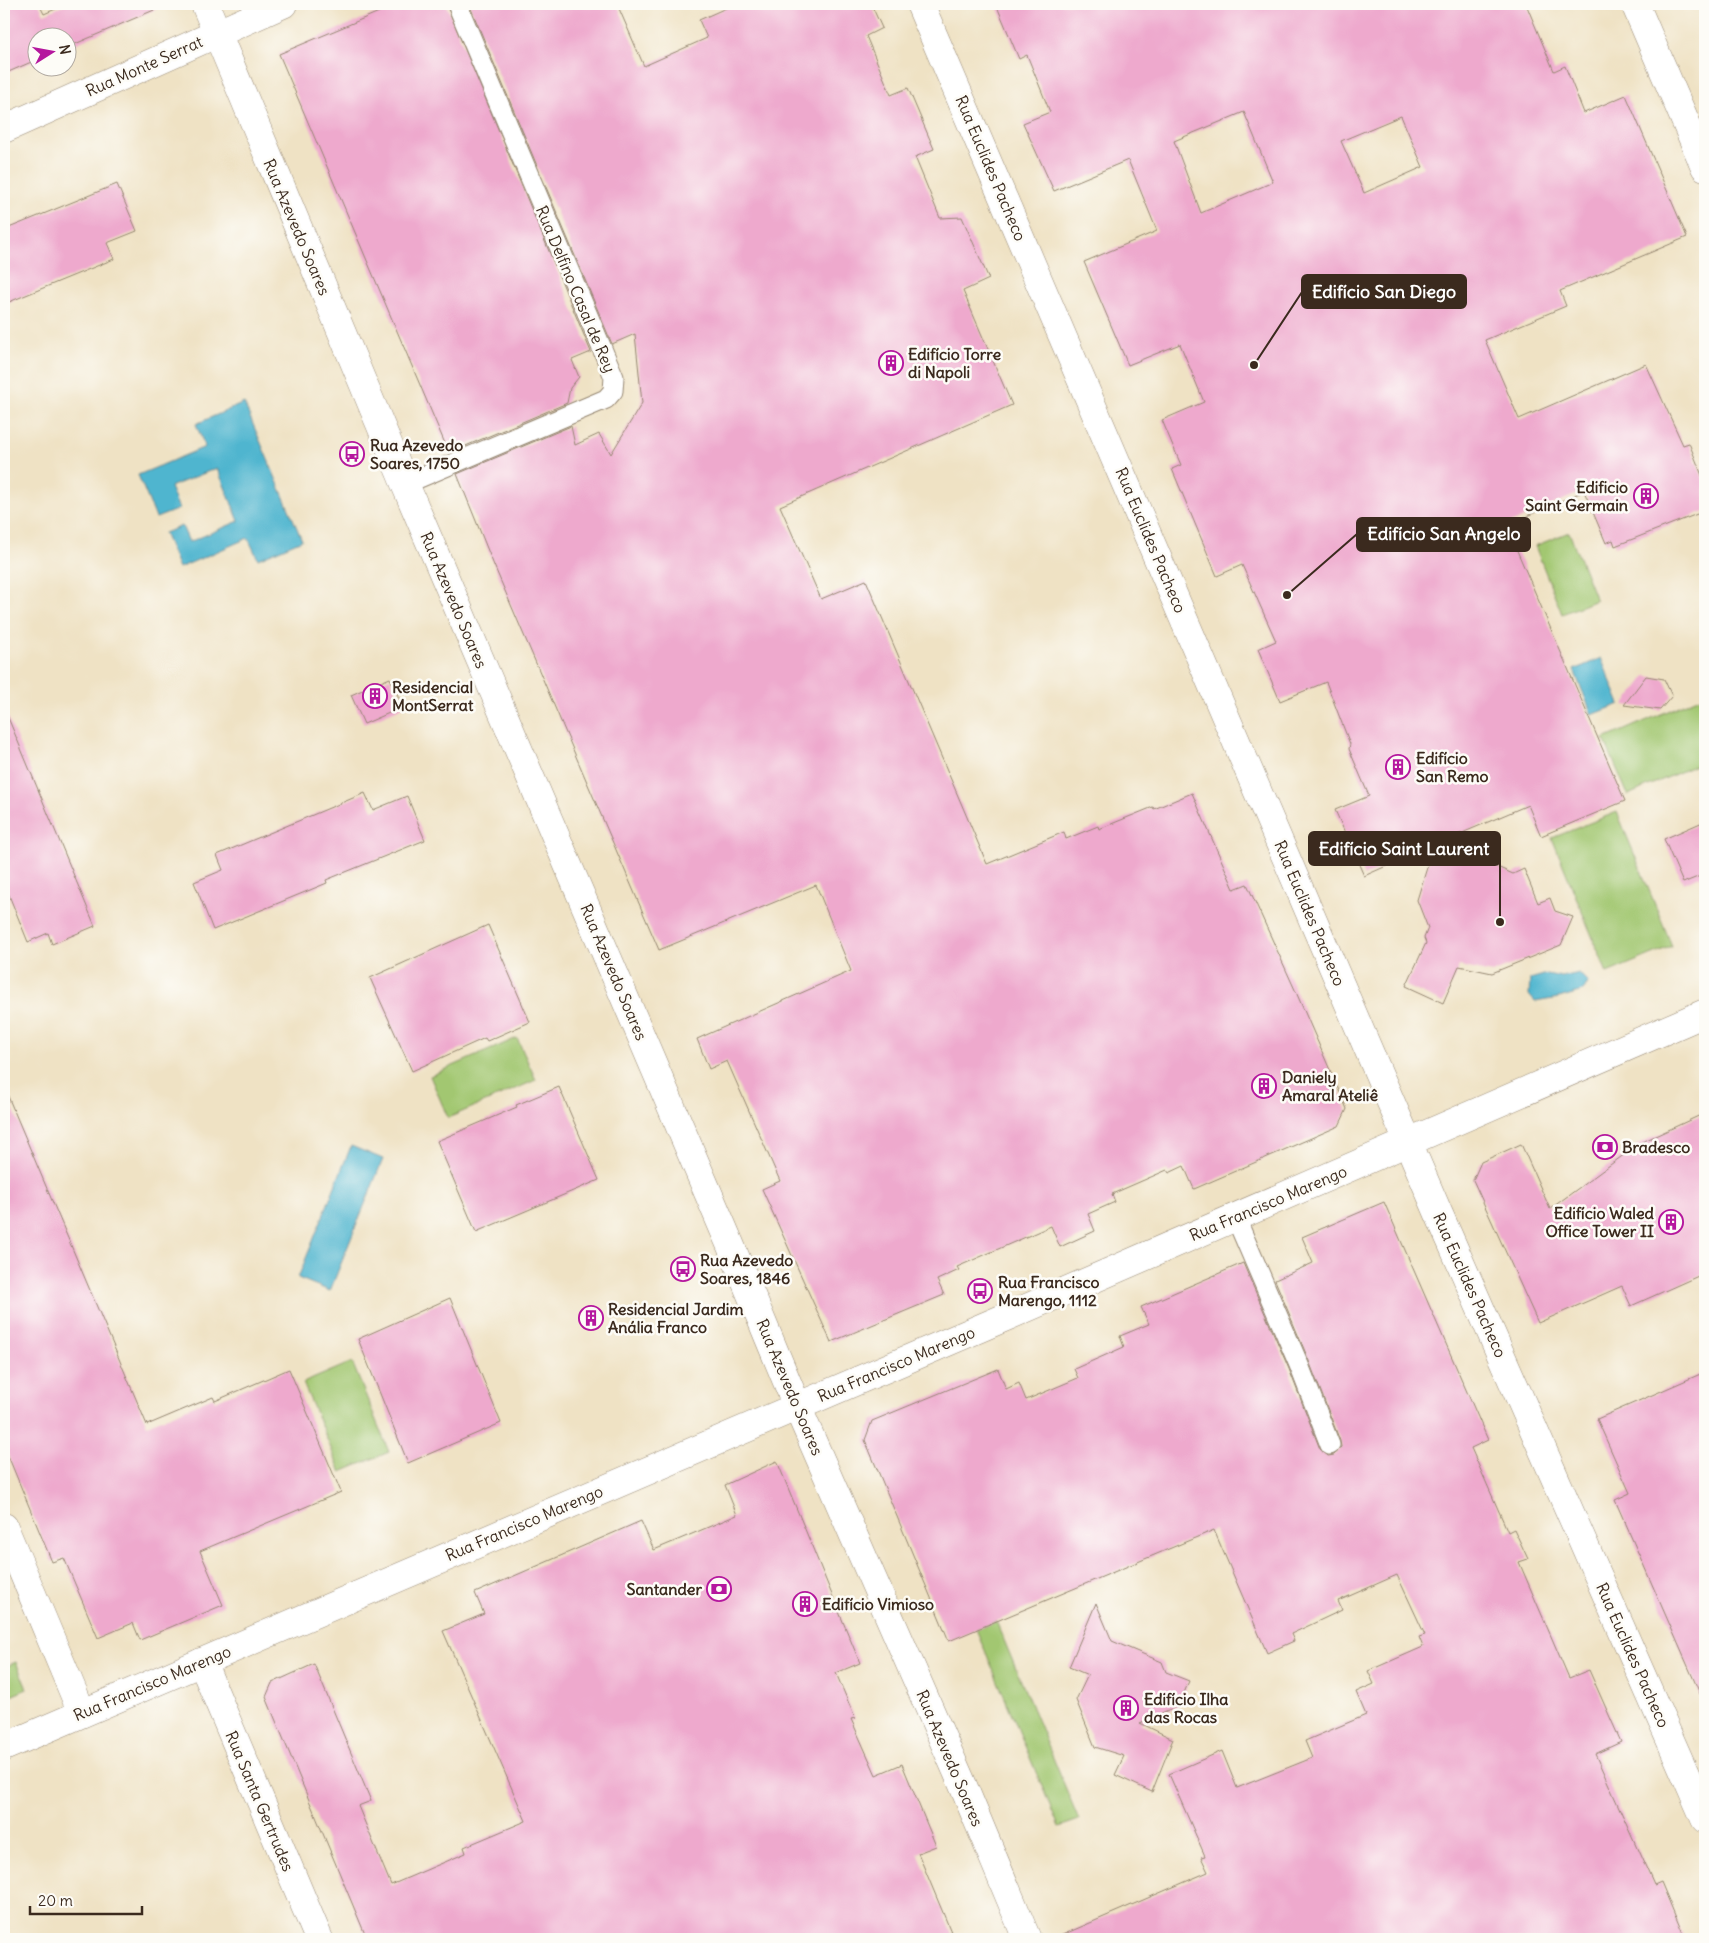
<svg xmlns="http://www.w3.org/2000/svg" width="1709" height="1943" font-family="Delius,sans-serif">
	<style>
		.green { fill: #a2c771; stroke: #6e7848 }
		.water { fill: #50b5cf; stroke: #467076 }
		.building { fill: #eea9cd; fill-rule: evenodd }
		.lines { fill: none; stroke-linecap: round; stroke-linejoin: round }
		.service-casing { stroke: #958671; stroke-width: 21 }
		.minor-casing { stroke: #958671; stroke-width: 29 }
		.tertiary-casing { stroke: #958671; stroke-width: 29 }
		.service { stroke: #fff; stroke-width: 19 }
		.minor { stroke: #fff; stroke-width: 28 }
		.tertiary { stroke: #fff; stroke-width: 28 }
		.labels { text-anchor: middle; stroke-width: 5; stroke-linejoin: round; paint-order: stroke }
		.street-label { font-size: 16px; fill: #3b2a1e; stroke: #fdfcf7 }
		.poi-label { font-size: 16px; font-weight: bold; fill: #3b2a1e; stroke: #fdfcf7; text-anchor: start }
		.leader { fill: none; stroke: #3b2a1e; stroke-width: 2 }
		.callout-dot { fill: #3b2a1e; stroke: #fdfcf7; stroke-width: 2 }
		.callout { fill: #3b2a1e; stroke: #3b2a1e; stroke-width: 2 }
		.callout-label { font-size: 18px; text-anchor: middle; font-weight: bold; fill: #fff }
	</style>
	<rect width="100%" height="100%" fill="#fdfcf7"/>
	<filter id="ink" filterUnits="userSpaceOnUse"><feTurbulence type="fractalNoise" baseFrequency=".02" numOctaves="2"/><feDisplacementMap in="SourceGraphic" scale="10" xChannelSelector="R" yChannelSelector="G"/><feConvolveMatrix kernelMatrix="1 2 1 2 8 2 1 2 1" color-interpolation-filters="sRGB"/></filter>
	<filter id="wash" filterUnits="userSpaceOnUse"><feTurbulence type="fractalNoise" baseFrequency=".0096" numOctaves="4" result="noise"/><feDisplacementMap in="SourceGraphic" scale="20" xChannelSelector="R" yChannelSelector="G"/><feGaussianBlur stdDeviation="1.12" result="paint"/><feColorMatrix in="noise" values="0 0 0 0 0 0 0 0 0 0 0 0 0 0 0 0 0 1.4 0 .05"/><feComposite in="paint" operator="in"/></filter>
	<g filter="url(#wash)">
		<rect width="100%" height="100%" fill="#efe2c4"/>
		<!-- green -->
		<path class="green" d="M1569 532 1596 600 1562 614 1535 546Z
			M1700 697 1705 710V761L1628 795 1604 739Z
			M1617 812 1672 946 1607 973 1552 838Z
			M517 1038 536 1080 448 1118 430 1076Z
			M352 1362 389 1452 341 1472 303 1383Z
			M996 1621 1079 1820 1059 1827 976 1629Z
			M16 1662 27 1689 4 1699V1667Z"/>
		<!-- water -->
		<path class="water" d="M244 403 302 540 258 559 248 538 179 568 164 533 182 526 189 542 239 521 217 468 170 487 179 509 156 518 138 475 205 447 196 424Z
			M1601 658 1620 704 1592 715 1574 670Z
			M1579 973 1588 982 1583 991 1559 998 1535 1002 1529 995 1530 979 1547 974 1562 977Z
			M351 1146 383 1159 330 1291 298 1278Z"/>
		<g id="blocks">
			<!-- building -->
			<path class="building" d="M4 4H39L44 14 67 4H168L68 47V38H38V59L4 74Z
				M398 4H446L591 352 572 360 579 377 570 388 567 403 449 453 279 54Z
				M469 4H617L644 66 707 38 699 20 735 4H871L882 28 866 36 891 95 908 88 934 149 915 157 940 218 962 217 989 279 963 291 1012 405 780 506 821 599 866 580 987 864 1064 832 1066 839 1098 826 1099 829 1153 807 1154 809 1192 793 1234 889 1247 884 1296 992 1347 1109 1339 1126 1194 1189 1184 1166 1169 1173 1167 1170 1112 1194 1115 1202 1088 1214 1095 1231 1060 1247 1051 1226 957 1267 959 1270 937 1280 944 1295 831 1342 762 1189 780 1181 727 1061 709 1069 697 1039 851 971 816 885 659 950 493 563 457 474 571 426 575 445 599 434 611 454 642 403 635 334 612 344Z
				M996 4H1526L1554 71 1565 66 1584 113 1626 95 1687 237 1560 291 1566 306 1485 340 1519 419 1646 364 1683 445 1689 443 1705 483V511L1615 546 1613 540 1606 543 1584 491 1506 525 1625 801 1541 836 1528 805 1441 842 1513 874 1524 869 1538 903 1550 898 1555 911 1573 917 1561 945 1492 973 1459 966 1443 1003 1406 986 1426 943 1424 938 1428 928 1417 900 1434 845 1364 876 1335 810 1369 796 1349 749 1350 744 1326 682 1280 701 1258 649 1276 641 1242 565 1217 576 1172 469 1181 465 1162 420 1204 402 1180 344 1128 365 1084 262 1157 231 1128 160 1054 191 1023 123 1050 112 1027 55 1019 59ZM1244 112 1273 182 1201 213 1174 141ZM1401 116 1423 167 1364 193 1341 141Z
				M117 184 137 231 107 243 114 259 4 304V230Z
				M1646 676 1664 679 1672 696 1660 710 1624 705Z
				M390 678 403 707 364 724 351 695Z
				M4 708 95 926 52 944 48 933 28 942 4 883Z
				M365 793 373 810 407 796 425 840 326 880 327 883 213 930 194 882 223 870 217 855Z
				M1705 821V874L1683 883 1664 839Z
				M488 925 530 1022 487 1041 485 1038 412 1071 370 978Z
				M4 1087 147 1425 213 1397 215 1401 289 1369 341 1492 200 1551 223 1605 140 1640 133 1623 98 1638 64 1558 52 1562 4 1446Z
				M559 1087 599 1180 476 1232 437 1141 517 1107 516 1105Z
				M1705 1113V1273L1631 1306 1622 1286 1538 1323 1473 1180 1481 1162 1521 1144 1550 1209 1640 1143Z
				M1384 1202 1488 1440 1471 1448 1508 1532 1514 1529 1528 1559 1519 1562 1569 1678 1589 1670 1621 1742 1595 1754 1654 1885 1661 1882 1685 1939H1053L1208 1872 1201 1857 1205 1856 1169 1774 1222 1751 1237 1788 1312 1758 1305 1741 1366 1715 1356 1692 1374 1684 1368 1671 1423 1647 1419 1637 1425 1635 1397 1575 1338 1601 1342 1610 1291 1634 1294 1641 1267 1653 1214 1530 949 1641 865 1440 872 1421 998 1369 1006 1389 1019 1383 1026 1400 1078 1378 1074 1369 1124 1347 1120 1336 1149 1324 1141 1307 1243 1263 1289 1369 1320 1449 1328 1456 1334 1455 1341 1447 1340 1441 1309 1361 1275 1280 1313 1263 1302 1237Z
				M450 1298 501 1423 408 1463 358 1339Z
				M1705 1372V1705L1615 1500 1630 1493 1597 1419Z
				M777 1461 860 1663 836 1673 855 1718 851 1719 876 1775 902 1764 936 1846 918 1853 954 1939H367L266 1697 272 1683 314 1664 371 1801 358 1806 391 1885 466 1853 464 1847 526 1821 443 1631 484 1614 475 1593 641 1521 654 1550 737 1515 725 1485Z
				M1096 1603 1112 1641 1162 1662 1166 1672 1189 1681 1179 1705 1140 1723 1173 1739 1152 1792 1115 1775 1124 1756 1095 1747 1076 1700 1088 1675 1069 1667Z"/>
		</g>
	</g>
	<g filter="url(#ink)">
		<use href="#blocks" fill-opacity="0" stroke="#958671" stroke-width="1"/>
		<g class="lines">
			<defs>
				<path id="service" d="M405 484 606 399 613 391 614 377 457 4
					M1235 1216 1299 1365 1330 1445"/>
				<path id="minor" d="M920 4 1438 1212 1705 1819
					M1635 4 1705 167
					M4 129 283 4
					M4 1527 82 1713
					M202 1662 319 1939"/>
				<path id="tertiary" d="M205 4 405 484 730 1244 797 1406 962 1783 1027 1939
					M4 1747 999 1320 1705 1013"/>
			</defs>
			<!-- service casing -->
			<use href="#service" class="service-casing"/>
			<!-- minor casing -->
			<use href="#minor" class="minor-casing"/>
			<!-- tertiary casing -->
			<use href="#tertiary" class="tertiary-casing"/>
			<!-- service -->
			<use href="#service" class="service"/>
			<!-- minor -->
			<use href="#minor" class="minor"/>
			<!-- tertiary -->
			<use href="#tertiary" class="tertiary"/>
		</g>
	</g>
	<!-- icons -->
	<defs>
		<symbol id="building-ring" viewBox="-11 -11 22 22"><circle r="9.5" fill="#fdfcf7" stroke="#b5179e" stroke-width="1.5"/><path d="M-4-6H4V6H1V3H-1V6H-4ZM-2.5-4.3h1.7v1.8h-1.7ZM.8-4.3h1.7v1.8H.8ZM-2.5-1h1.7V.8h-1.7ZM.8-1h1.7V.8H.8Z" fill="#b5179e"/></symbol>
		<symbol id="bus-ring" viewBox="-11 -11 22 22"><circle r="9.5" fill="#fdfcf7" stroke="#b5179e" stroke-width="1.5"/><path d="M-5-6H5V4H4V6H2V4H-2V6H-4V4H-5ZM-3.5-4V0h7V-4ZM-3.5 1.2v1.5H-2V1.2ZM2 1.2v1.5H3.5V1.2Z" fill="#b5179e"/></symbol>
		<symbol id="bank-ring" viewBox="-11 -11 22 22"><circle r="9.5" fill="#fdfcf7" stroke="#b5179e" stroke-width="1.5"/><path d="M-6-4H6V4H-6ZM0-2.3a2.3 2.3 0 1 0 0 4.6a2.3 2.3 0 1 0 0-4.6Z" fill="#b5179e"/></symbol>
	</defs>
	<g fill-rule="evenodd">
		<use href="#building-ring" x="877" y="349" width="28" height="28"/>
		<use href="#bus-ring" x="338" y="440" width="28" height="28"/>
		<use href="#building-ring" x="1632" y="482" width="28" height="28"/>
		<use href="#building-ring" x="361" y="682" width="28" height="28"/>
		<use href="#building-ring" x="1384" y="753" width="28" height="28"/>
		<use href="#building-ring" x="1250" y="1072" width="28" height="28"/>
		<use href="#bank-ring" x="1591" y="1133" width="28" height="28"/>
		<use href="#building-ring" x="1657" y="1208" width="28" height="28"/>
		<use href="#bus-ring" x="669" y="1255" width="28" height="28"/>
		<use href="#bus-ring" x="966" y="1277" width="28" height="28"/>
		<use href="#building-ring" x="577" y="1304" width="28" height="28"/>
		<use href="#bank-ring" x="705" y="1575" width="28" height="28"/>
		<use href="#building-ring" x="791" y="1590" width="28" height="28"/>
		<use href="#building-ring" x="1112" y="1694" width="28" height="28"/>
	</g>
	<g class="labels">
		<!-- street labels -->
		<g class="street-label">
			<text transform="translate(144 66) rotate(-24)" y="6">Rua Monte Serrat</text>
			<text transform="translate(991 168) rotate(67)" y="6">Rua Euclides Pacheco</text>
			<text transform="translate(297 227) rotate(67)" y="6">Rua Azevedo Soares</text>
			<text transform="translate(576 289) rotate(67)" y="6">Rua Delfino Casal de Rey</text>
			<text transform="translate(1151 540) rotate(67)" y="6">Rua Euclides Pacheco</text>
			<text transform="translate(454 600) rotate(67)" y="6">Rua Azevedo Soares</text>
			<text transform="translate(1310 913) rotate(67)" y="6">Rua Euclides Pacheco</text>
			<text transform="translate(614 972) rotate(67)" y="6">Rua Azevedo Soares</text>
			<text transform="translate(1268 1203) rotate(-23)" y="6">Rua Francisco Marengo</text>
			<text transform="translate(1470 1285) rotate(66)" y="6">Rua Euclides Pacheco</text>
			<text transform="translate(896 1364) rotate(-23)" y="6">Rua Francisco Marengo</text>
			<text transform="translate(790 1387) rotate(67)" y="6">Rua Azevedo Soares</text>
			<text transform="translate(524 1523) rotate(-23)" y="6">Rua Francisco Marengo</text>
			<text transform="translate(1633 1655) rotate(66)" y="6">Rua Euclides Pacheco</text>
			<text transform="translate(152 1683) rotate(-23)" y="6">Rua Francisco Marengo</text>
			<text transform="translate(950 1758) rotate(67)" y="6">Rua Azevedo Soares</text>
			<text transform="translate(260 1801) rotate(67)" y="6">Rua Santa Gertrudes</text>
		</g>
		<!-- poi labels -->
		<g class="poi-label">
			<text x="908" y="360">Edifício Torre<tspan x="908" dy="18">di Napoli</tspan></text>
			<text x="370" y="451">Rua Azevedo<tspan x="370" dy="18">Soares, 1750</tspan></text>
			<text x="1628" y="493" text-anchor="end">Edificio<tspan x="1628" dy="18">Saint Germain</tspan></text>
			<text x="392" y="693">Residencial<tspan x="392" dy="18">MontSerrat</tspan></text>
			<text x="1416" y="764">Edifício<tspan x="1416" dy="18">San Remo</tspan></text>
			<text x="1282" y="1083">Daniely<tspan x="1282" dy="18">Amaral Ateliê</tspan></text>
			<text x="1622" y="1153">Bradesco</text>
			<text x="1654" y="1219" text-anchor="end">Edifício Waled<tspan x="1654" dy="18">Office Tower II</tspan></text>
			<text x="700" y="1266">Rua Azevedo<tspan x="700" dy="18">Soares, 1846</tspan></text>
			<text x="998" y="1288">Rua Francisco<tspan x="998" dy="18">Marengo, 1112</tspan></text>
			<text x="608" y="1315">Residencial Jardim<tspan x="608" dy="18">Anália Franco</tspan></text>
			<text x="702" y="1595" text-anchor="end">Santander</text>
			<text x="822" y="1610">Edifício Vimioso</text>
			<text x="1144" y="1705">Edifício Ilha<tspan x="1144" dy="18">das Rocas</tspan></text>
		</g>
	</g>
	<!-- callouts -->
	<path class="leader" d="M1254 365L1302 292M1287 595L1357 534M1500 922L1500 848"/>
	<g class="callout-dot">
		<circle cx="1254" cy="365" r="5"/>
		<circle cx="1287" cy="595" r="5"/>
		<circle cx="1500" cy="922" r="5"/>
	</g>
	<g class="callout">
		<rect x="1302" y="275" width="164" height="33" rx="5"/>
		<rect x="1357" y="518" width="173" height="33" rx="5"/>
		<rect x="1309" y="832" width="191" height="33" rx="5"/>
	</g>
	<g class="callout-label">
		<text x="1384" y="298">Edifício San Diego</text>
		<text x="1444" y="540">Edifício San Angelo</text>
		<text x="1404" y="855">Edifício Saint Laurent</text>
	</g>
	<!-- margin -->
	<rect width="1709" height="1943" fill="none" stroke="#fdfcf7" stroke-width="20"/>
	<!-- north arrow -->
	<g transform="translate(52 52) rotate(79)"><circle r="24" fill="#fdfcf7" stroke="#afa8a0"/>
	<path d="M0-4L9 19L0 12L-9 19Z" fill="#b5179e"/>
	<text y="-8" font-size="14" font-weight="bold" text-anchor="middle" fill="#3b2a1e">N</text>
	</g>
	<!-- scale -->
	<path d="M30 1906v8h112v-8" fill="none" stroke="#3b2a1e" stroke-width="2.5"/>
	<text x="38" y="1906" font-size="15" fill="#3b2a1e" stroke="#fdfcf7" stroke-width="4" paint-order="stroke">20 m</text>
</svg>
